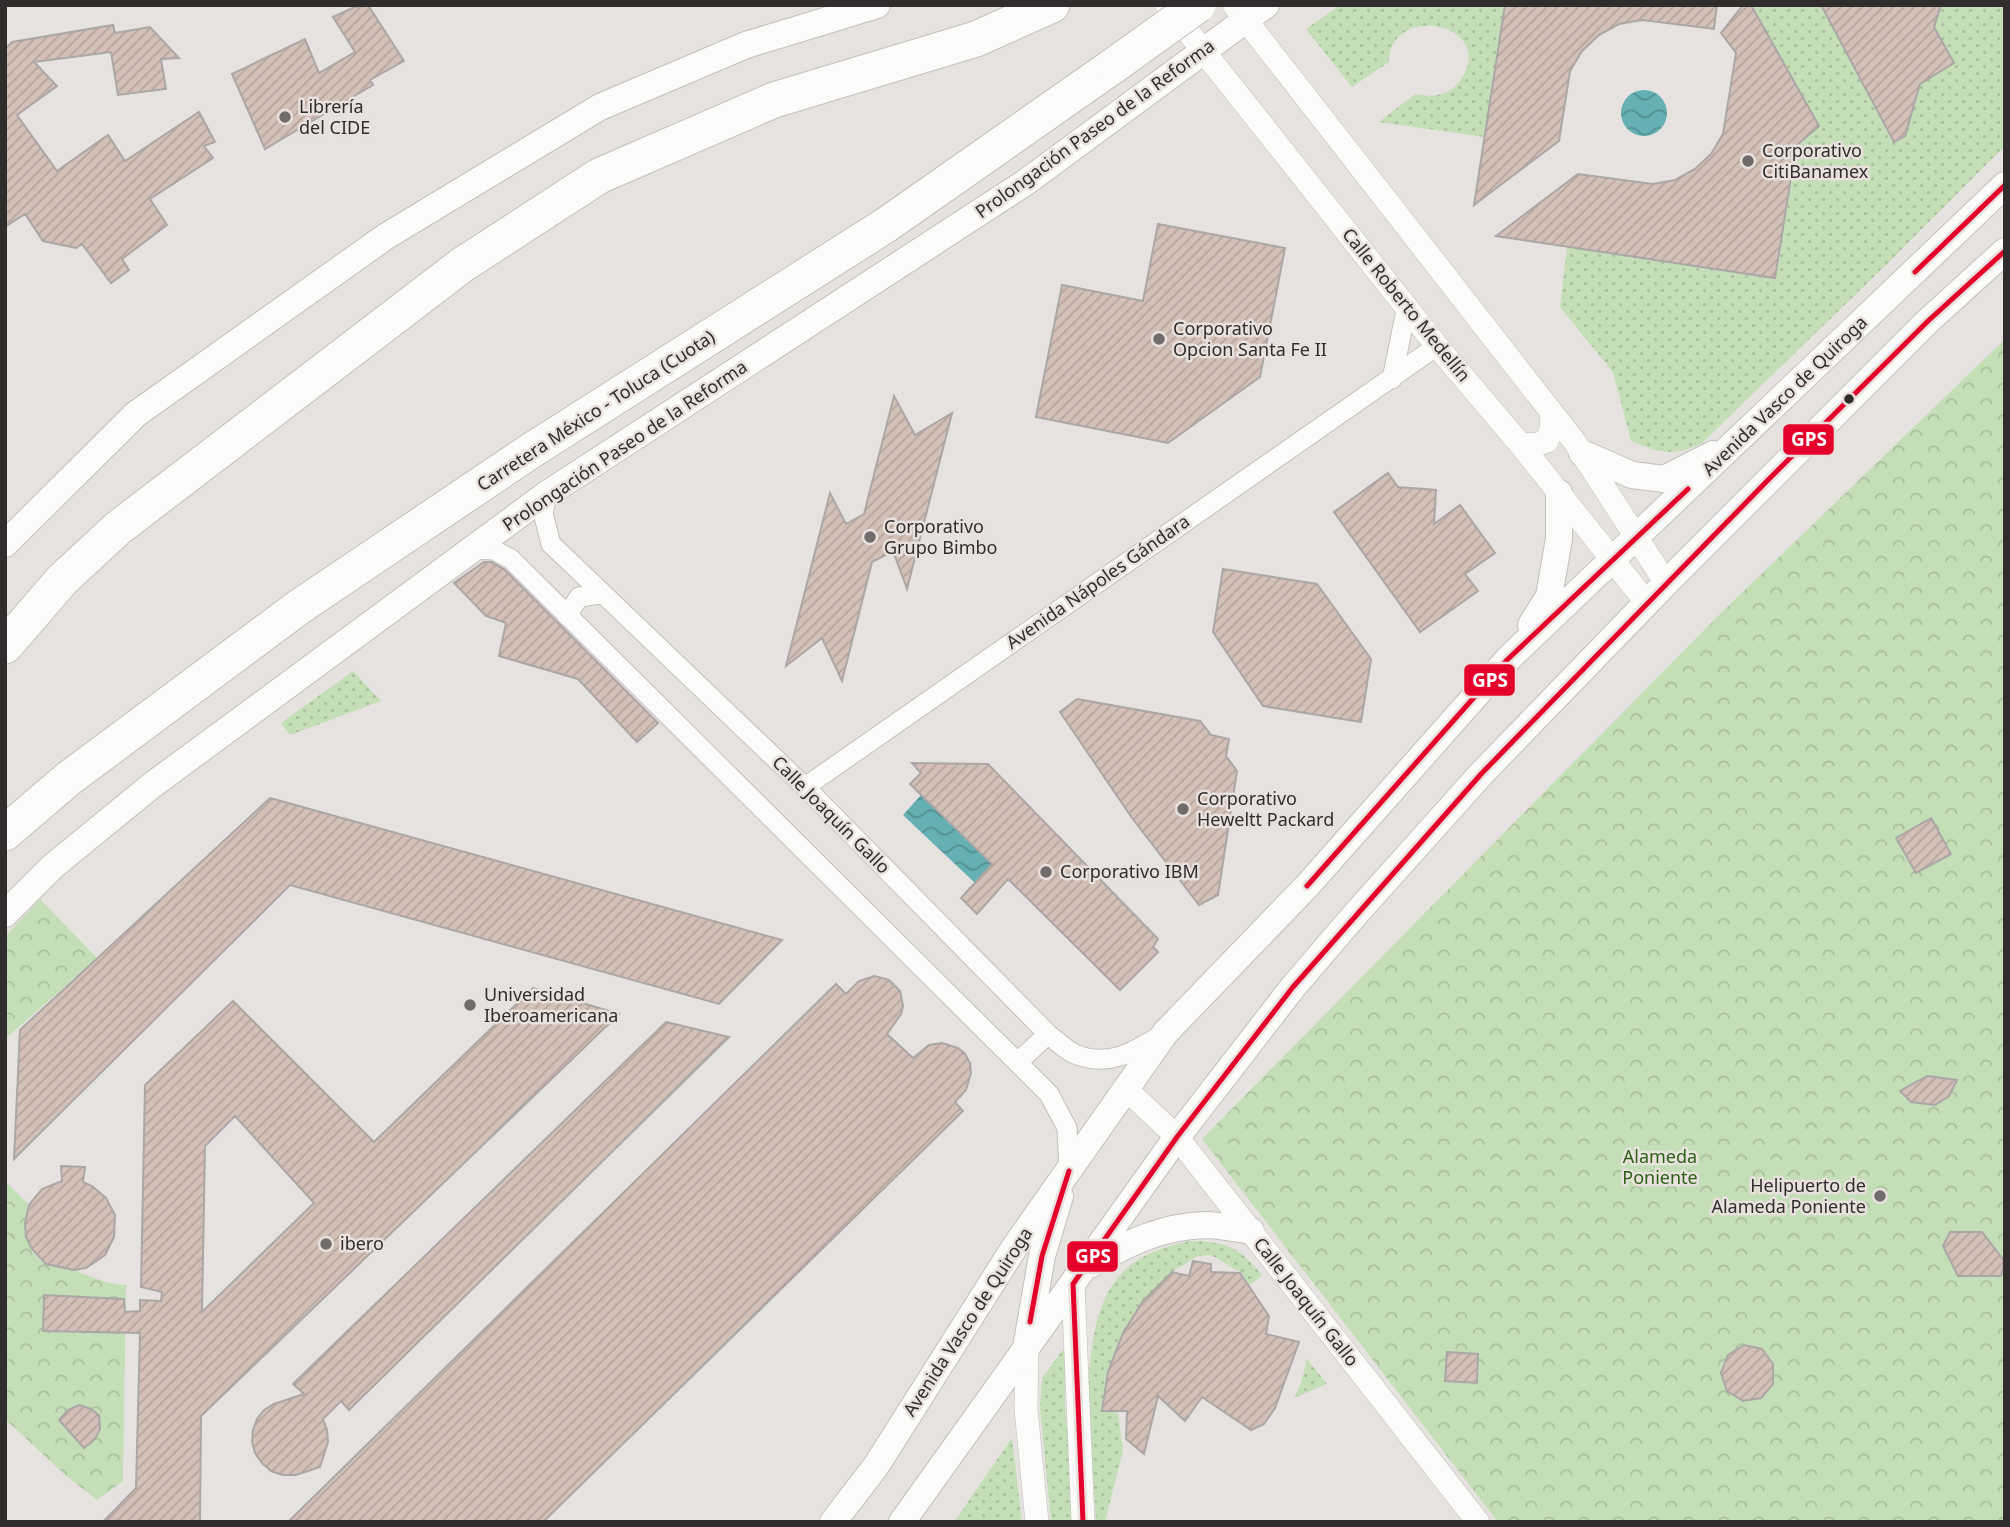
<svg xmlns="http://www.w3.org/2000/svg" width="2010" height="1527" font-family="'Noto Sans',sans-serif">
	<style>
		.grass { fill: url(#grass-dots) }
		.park { fill: url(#park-crowns) }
		.water { fill: url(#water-waves) }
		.building { fill: url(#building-hatch); stroke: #aaa7a6; stroke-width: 2; fill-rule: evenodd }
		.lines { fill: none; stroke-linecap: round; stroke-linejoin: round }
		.minor-casing { stroke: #c2bfbe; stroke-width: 21 }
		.tertiary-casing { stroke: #c2bfbe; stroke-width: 24 }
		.secondary-casing { stroke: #c2bfbe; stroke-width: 28 }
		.motorway-casing { stroke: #c2bfbe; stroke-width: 37 }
		.minor { stroke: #fbfbfa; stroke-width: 19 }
		.tertiary { stroke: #fbfbfa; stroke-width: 23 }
		.secondary { stroke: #fbfbfa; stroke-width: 26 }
		.motorway { stroke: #fbfbfa; stroke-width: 35 }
		.motorway-bridge-casing { stroke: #c2bfbe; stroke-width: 37; stroke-linecap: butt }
		.motorway-bridge { stroke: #fbfbfa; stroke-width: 35 }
		.bus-1-casing { stroke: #e8e1de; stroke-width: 10 }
		.bus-1 { stroke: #e4002b; stroke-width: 5 }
		.poi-dot { fill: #706c6b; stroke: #e8e1de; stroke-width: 2.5 }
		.bus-dot { fill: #302d2c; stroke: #e8e1de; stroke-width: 2.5 }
		.labels { text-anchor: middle; stroke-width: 5; stroke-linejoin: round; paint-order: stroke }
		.poi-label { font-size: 18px; fill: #302d2c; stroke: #e8e1de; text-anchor: start }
		.street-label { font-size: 18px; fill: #302d2c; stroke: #e8e1de }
		.park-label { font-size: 18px; fill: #2c6014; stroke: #e8e1de }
		.line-badge { stroke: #e8e1de; stroke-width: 2.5 }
		.badge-label { font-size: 19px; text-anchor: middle; font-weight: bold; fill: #fff }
	</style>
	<defs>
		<pattern id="grass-dots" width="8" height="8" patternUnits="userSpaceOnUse" patternTransform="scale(1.75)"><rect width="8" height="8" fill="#c4deb8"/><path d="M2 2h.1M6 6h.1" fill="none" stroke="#a9bf9e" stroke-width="1.8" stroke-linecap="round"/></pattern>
		<pattern id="park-crowns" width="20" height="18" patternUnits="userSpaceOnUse" patternTransform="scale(1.75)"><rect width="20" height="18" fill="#c4deb8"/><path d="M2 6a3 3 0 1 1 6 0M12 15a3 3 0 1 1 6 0" fill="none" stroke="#a9bf9e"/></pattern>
		<pattern id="water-waves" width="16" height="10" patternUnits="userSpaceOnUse" patternTransform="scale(1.75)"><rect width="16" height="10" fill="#64b0b2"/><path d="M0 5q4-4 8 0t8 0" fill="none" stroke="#539091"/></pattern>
		<pattern id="building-hatch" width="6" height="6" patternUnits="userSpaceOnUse" patternTransform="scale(1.75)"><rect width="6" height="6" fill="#d3c0b7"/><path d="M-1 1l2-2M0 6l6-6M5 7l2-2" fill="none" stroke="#b5a59e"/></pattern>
	</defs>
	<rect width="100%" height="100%" fill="#e6e2e0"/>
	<!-- grass -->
	<path class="grass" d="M1340 5H1505L1484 137 1379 122 1415 94C1432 98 1448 96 1459 82 1502 25 1390 0 1389 62L1352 87 1306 29Z
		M1751 5H1821L1894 142 1905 136 1920 84 1954 63 1934 27 1941 5H2005V146L1887 264 1702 443C1674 457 1659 453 1631 441L1613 372 1560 307 1567 247 1775 277 1796 148 1819 126Z
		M353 671 381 701 290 735 281 723Z
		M1190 1241C1226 1241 1240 1248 1262 1275L1249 1286 1242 1273 1211 1255 1197 1256 1172 1272 1143 1301 1103 1411H1118L1123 1451 1105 1522H1096C1093 1453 1073 1337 1116 1280 1134 1256 1163 1247 1190 1241Z
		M1065 1347V1406L1076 1522H1051L1040 1407 1042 1378Z
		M1307 1359 1327 1384 1294 1398 1301 1383Z
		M1012 1438 1022 1522H953H954Z"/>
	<!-- park -->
	<path class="park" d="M2005 339V1522H1498L1202 1139 1720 614Z
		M40 899 97 958 5 1039V937Z
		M5 1181 29 1205C22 1224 25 1253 46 1264 54 1267 65 1268 73 1270 92 1276 106 1285 126 1285L123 1481 97 1500 64 1474 5 1419Z"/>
	<!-- water -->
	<path class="water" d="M1621 113a23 23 0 1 1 46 0a23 23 0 1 1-46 0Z
		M921 795 992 864 975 883 903 815Z"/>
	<!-- building -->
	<path class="building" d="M359 5H368L404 61 370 80 373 85 265 149 232 74 305 39 319 73 355 52 333 17Z
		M1505 5H1717L1714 29 1642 20 1619 24 1599 35 1582 51 1570 71 1559 141 1474 205Z
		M1743 5H1751L1819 126 1796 146 1775 278 1496 236 1578 174 1653 184 1675 180 1695 169 1711 154 1723 134 1736 53 1721 33Z
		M1821 5H1941L1934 27 1954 63 1920 84 1905 136 1894 142Z
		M113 25 115 33 150 27 179 58 161 59 166 89 118 95 111 52 34 62 57 86 17 115 57 171 108 135 125 161 199 112 215 142 204 146 213 158 150 199 167 225 122 259 129 270 111 283 82 244 76 248 43 241 25 214 5 227V49L12 42Z
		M1158 224 1285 248 1260 377 1168 443 1036 417 1062 285 1143 301Z
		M894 396 915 435 952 413 907 589 893 551 872 562 842 681 822 638 786 666 830 493 846 524 864 514Z
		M1388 473 1398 487 1436 490 1434 524 1460 505 1495 553 1465 574 1478 591 1420 632 1334 512Z
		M484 562H491L504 569 658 723 637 742 578 679 499 656 506 623 486 616 454 583Z
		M1223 569 1317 584 1371 659 1361 722 1263 706 1213 632Z
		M1077 699 1200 721 1211 735 1229 739 1226 756 1237 771 1218 895 1199 905 1132 818 1060 712Z
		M912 763 988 764 1158 939 1153 947 1158 952 1120 990 1008 879 977 914 961 898 992 864 910 784 921 773Z
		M270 798 782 940 719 1004 290 885 14 1159 20 1030Z
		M1931 818 1951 854 1916 873 1896 838Z
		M874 976 889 980 900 991 903 1006 901 1014 887 1034 913 1058 929 1045 942 1043 958 1048 965 1054 970 1063 971 1073 966 1090 955 1102 963 1111 543 1522H288L836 984 846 994 859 981Z
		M533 988 619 1014 201 1416 200 1522H103L136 1488 140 1333 43 1331 44 1295 124 1299 125 1312 140 1311V1300L161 1301 162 1292 141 1287 145 1085 233 1001 374 1142ZM235 1116 314 1203 202 1312 205 1146Z
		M666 1022 729 1037 349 1410 341 1401 323 1419 327 1430 328 1442 320 1467 296 1475H283L271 1471 262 1463 255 1453 252 1442 253 1430 257 1419 264 1410 274 1404 304 1394 293 1384Z
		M1927 1076 1957 1080 1949 1096 1935 1105 1911 1102 1900 1091Z
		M61 1166 85 1167 83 1182 92 1186 106 1198 115 1215 114 1237 105 1255 86 1268 74 1270 46 1264 32 1249 26 1237 25 1223 29 1205 42 1189 62 1181Z
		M1950 1232H1982L2005 1262 2001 1276H1958L1943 1246Z
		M1193 1261 1211 1264V1272L1240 1273 1269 1316 1266 1334 1299 1342 1275 1408 1264 1424 1251 1430 1202 1397 1185 1421 1158 1396 1144 1454 1126 1439 1127 1411H1102L1108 1372 1123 1333 1143 1301 1172 1272 1189 1276Z
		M1744 1345 1762 1349 1773 1364V1384L1761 1398 1743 1401 1727 1391 1721 1373 1728 1355Z
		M1447 1352 1478 1354 1477 1383 1445 1381Z
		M79 1405 91 1409 99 1415 100 1429 95 1439 84 1448 59 1420 68 1410Z"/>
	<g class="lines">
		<defs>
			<path id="minor" d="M1392 379 1407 306
				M547 494 543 513 551 544 805 787 1048 1034C1056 1040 1065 1050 1075 1054 1107 1068 1134 1052 1159 1036
				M473 549 494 550 511 559 1049 1094 1067 1128 1069 1171
				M567 616 579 597 601 594
				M805 787 1437 346
				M1018 1062 1048 1034"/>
			<path id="tertiary" d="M1167 5 1437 346 1520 444 1647 603
				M1234 5 1574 441 1666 583
				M1520 444 1535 445 1547 441 1551 429 1552 414
				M1126 1089 1177 1137 1478 1522
				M1073 1284 1083 1522
				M1027 1344 1026 1409 1037 1522"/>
			<path id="secondary" d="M1582 453 1632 475 1664 479 1713 454
				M5 544 136 414 385 237 600 107 746 45 877 5
				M1531 625 1549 596 1559 539V493
				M5 914 52 867 151 786 547 494 1026 182 1266 5
				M1092 1264C1127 1243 1163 1226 1206 1225 1221 1225 1236 1229 1251 1231
				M1027 1342 1042 1256 1060 1196
				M833 1522 876 1466 1014 1248 1166 1032 1307 886 1508 659 2005 185
				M902 1522 1177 1137 1293 987 1353 917 1482 773 1666 583 1928 321 2005 251"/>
			<path id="motorway" d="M5 646 62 580 118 528 462 265 599 176 774 100 976 39 1052 5
				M5 833 68 779 299 607 529 452 886 225 1113 66"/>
		</defs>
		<!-- minor casing -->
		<use href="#minor" class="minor-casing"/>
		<!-- tertiary casing -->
		<use href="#tertiary" class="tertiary-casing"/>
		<!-- secondary casing -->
		<use href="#secondary" class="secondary-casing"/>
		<!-- motorway casing -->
		<use href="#motorway" class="motorway-casing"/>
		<!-- minor -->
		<use href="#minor" class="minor"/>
		<!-- tertiary -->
		<use href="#tertiary" class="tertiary"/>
		<!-- secondary -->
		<use href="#secondary" class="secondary"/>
		<!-- motorway -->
		<use href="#motorway" class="motorway"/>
		<defs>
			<path id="motorway-bridge" d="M1113 66 1198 5"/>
		</defs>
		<!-- motorway-bridge casing -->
		<use href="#motorway-bridge" class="motorway-bridge-casing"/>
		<!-- motorway-bridge -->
		<use href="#motorway-bridge" class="motorway-bridge"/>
		<defs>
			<path id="bus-1" d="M1915 272 2005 185
				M1307 886 1508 659 1688 489
				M1030 1322 1042 1256 1069 1171
				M1083 1522 1073 1284 1177 1137 1293 987 1482 773 1769 479 1928 321 2005 251"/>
		</defs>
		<!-- bus-1 casing -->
		<use href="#bus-1" class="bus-1-casing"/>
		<!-- bus-1 -->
		<use href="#bus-1" class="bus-1"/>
	</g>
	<!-- markers -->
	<g class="poi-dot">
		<circle cx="285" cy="117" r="7"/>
		<circle cx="1748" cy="161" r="7"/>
		<circle cx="1159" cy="339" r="7"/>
		<circle cx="870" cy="537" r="7"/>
		<circle cx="1183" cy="809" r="7"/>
		<circle cx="1046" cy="872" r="7"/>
		<circle cx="470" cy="1005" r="7"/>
		<circle cx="1880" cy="1196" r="7"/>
		<circle cx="326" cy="1244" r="7"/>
	</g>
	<circle class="bus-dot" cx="1849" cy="399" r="6"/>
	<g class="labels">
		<!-- poi labels -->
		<g class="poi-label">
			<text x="299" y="113">Librería<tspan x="299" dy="21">del CIDE</tspan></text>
			<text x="1762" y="157">Corporativo<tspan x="1762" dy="21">CitiBanamex</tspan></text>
			<text x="1173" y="335">Corporativo<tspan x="1173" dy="21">Opcion Santa Fe II</tspan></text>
			<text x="884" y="533">Corporativo<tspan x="884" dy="21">Grupo Bimbo</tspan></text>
			<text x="1197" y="805">Corporativo<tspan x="1197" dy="21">Heweltt Packard</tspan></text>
			<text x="1060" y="878">Corporativo IBM</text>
			<text x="484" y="1001">Universidad<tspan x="484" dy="21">Iberoamericana</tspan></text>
			<text x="1866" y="1192" text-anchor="end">Helipuerto de<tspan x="1866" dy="21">Alameda Poniente</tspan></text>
			<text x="340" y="1250">ibero</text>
		</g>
		<!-- street labels -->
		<g class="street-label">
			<text transform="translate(1095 129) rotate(-36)" y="6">Prolongación Paseo de la Reforma</text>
			<text transform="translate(1406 305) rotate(51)" y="6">Calle Roberto Medellín</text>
			<text transform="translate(1785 396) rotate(-44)" y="6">Avenida Vasco de Quiroga</text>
			<text transform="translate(596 411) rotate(-33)" y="6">Carretera México - Toluca (Cuota)</text>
			<text transform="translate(625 446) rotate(-34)" y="6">Prolongación Paseo de la Reforma</text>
			<text transform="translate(1098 582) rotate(-35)" y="6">Avenida Nápoles Gándara</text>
			<text transform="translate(831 815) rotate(45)" y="6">Calle Joaquín Gallo</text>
			<text transform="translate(1306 1302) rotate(52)" y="6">Calle Joaquín Gallo</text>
			<text transform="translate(968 1322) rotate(-57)" y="6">Avenida Vasco de Quiroga</text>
		</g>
		<!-- park labels -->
		<g class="park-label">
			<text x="1660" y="1163">Alameda<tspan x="1660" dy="21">Poniente</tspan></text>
		</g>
	</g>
	<g class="line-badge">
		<rect x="1782" y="423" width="53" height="33" rx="7" fill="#e4002b"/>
		<rect x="1463" y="663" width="53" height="34" rx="7" fill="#e4002b"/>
		<rect x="1066" y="1240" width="53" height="33" rx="7" fill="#e4002b"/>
	</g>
	<g class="badge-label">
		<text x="1809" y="446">GPS</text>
		<text x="1490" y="687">GPS</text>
		<text x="1093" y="1263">GPS</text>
	</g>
	<!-- border -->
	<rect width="2010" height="1527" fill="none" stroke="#302d2c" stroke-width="14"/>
</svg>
